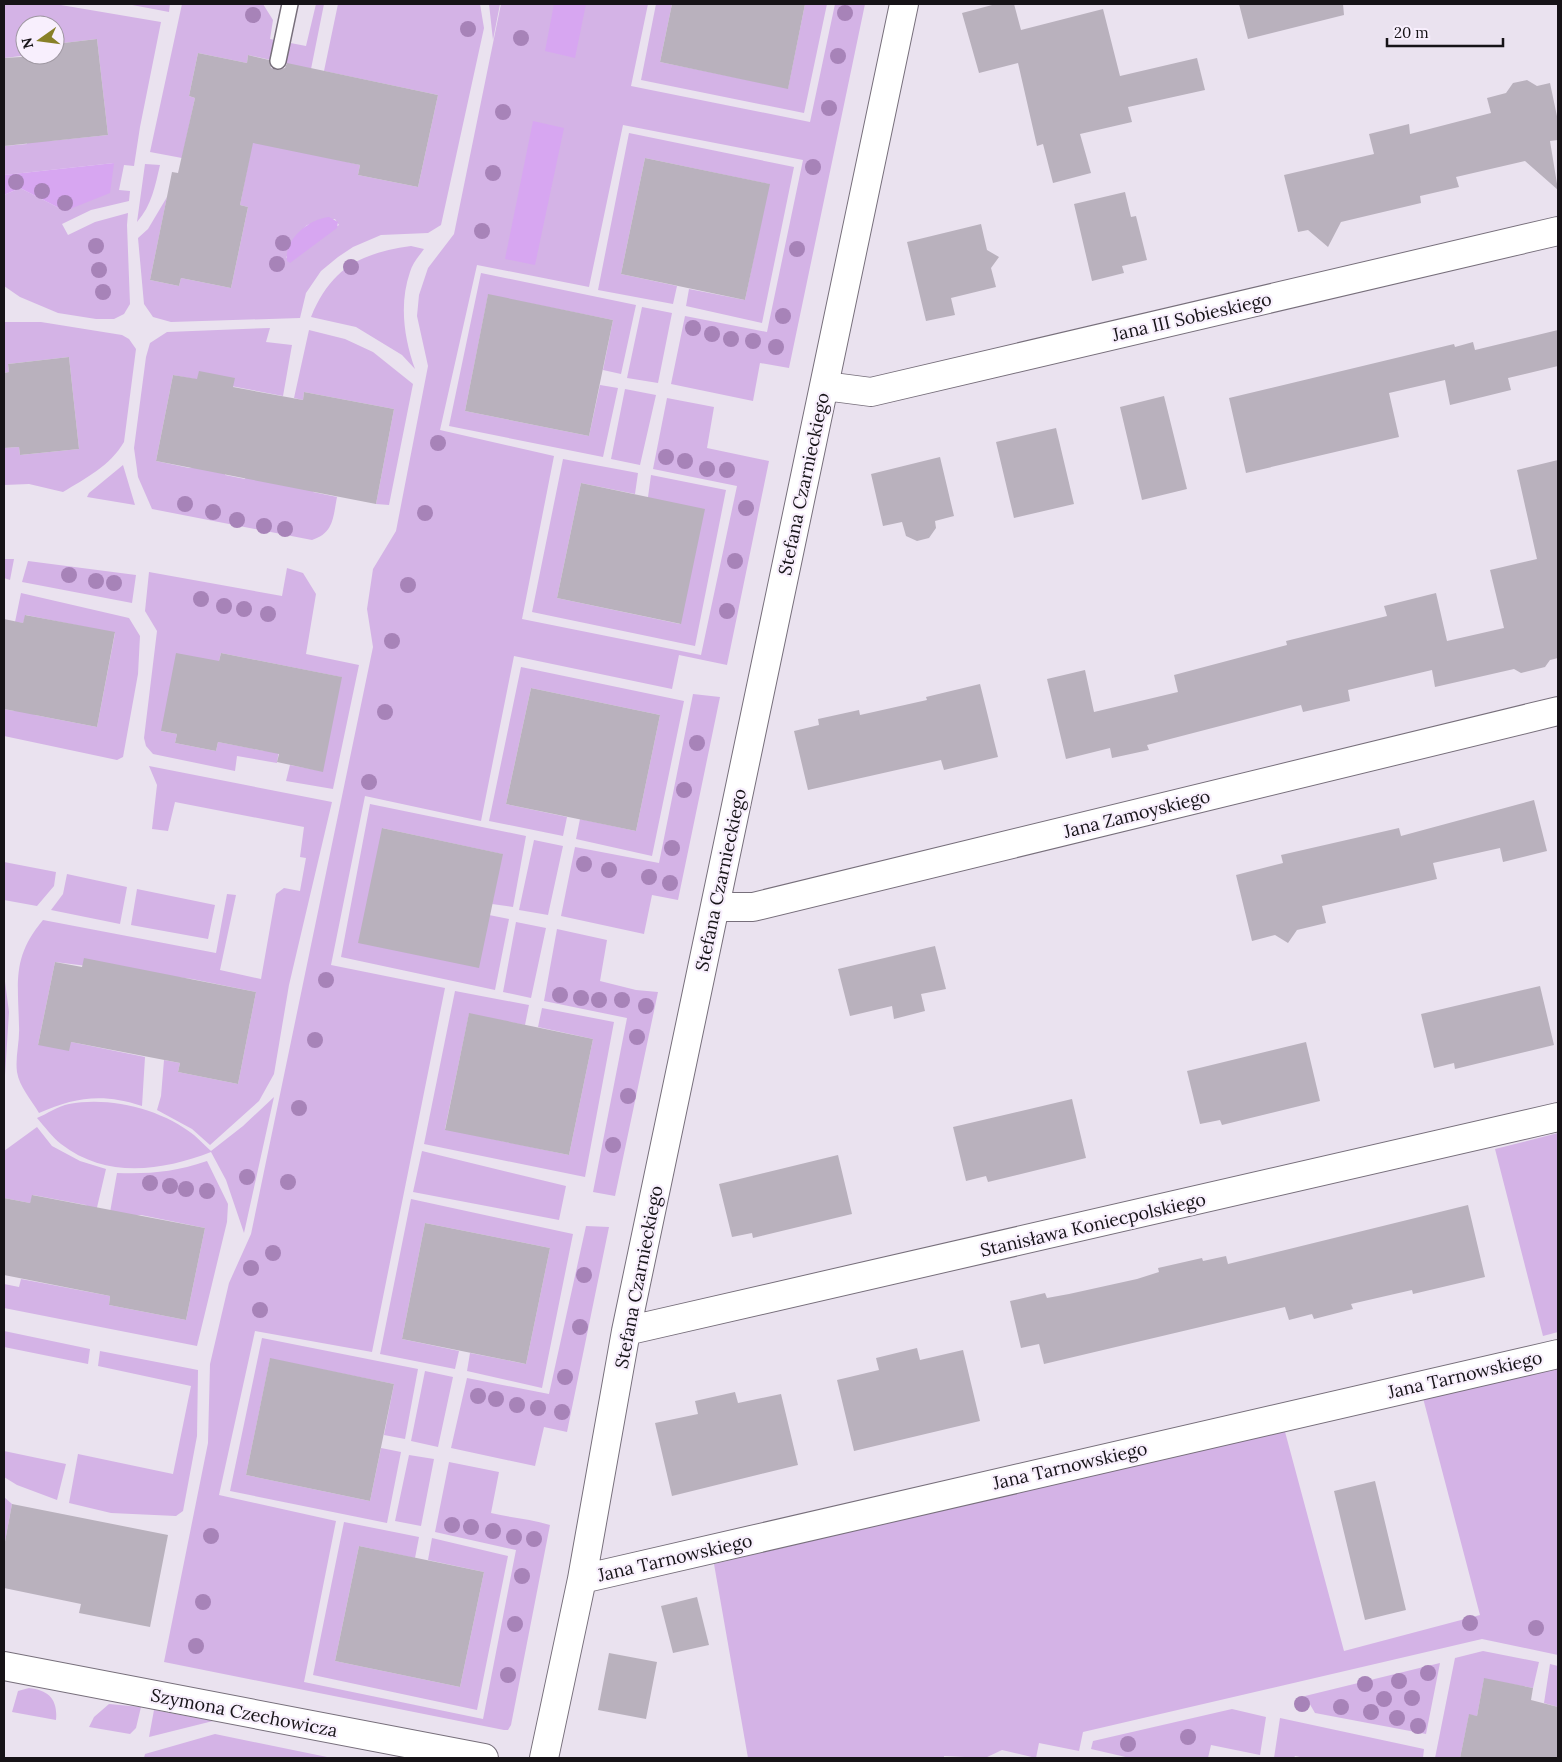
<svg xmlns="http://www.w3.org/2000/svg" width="1562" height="1762" font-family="Lora,serif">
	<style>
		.green { fill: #d4b3e6; fill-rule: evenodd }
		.water { fill: #d7a6f1 }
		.building { fill: #b9b1bd }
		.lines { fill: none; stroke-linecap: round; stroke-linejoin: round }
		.lane-casing { stroke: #776f7b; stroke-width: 18 }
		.street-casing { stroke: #776f7b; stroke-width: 30 }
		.lane { stroke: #fff; stroke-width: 15 }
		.street { stroke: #fff; stroke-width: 28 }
		.tree { fill: #a783b8 }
		.labels { text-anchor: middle; stroke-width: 4.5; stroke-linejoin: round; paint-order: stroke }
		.street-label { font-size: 18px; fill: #161317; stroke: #f8effd }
	</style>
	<rect width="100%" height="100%" fill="#eae2ef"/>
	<!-- green -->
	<path class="green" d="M4 4H55L161 22 140 127 134 166 124 165 119 190 130 191 129 201 91 210 62 224 68 235 95 222 128 213 127 225 130 304 124 314 114 319H96L58 313 20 297 4 286V195L20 188 65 211 114 163 4 175V146L27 144 26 135 49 141 108 135 97 39 55 44V25H25V55H29L4 58Z
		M127 4H170L169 12Z
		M182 4H263L273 20 270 39 306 46 316 4H324L311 69 248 55 247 63 198 53 189 96 195 98 182 158 150 152Z
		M338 4H480L484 28 441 225 428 233 381 235 353 247 338 257 321 271 306 293 300 318 171 322 153 317 144 304 138 238 148 229 167 197 150 280 179 286 181 278 231 288 248 207 240 205 253 139 360 165 358 175 418 187 438 95 324 71ZM335 219 339 225 286 258 296 236 307 225Z
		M489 4H500L493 40Z
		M501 4H648L631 86 810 122 835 4H865L789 368 760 363 753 401 671 384 685 316 767 332 803 160 623 125 589 287 477 265 440 430 554 456 522 619 701 655 737 486 653 469 667 398 714 407 707 448 769 461 727 665 679 655 672 689 514 656 481 821 365 796 331 965 445 988 372 1352 255 1331 219 1495 336 1521 304 1682 483 1719 516 1550 435 1532 449 1462 499 1472 491 1513C511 1518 531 1519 550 1525L511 1725 508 1730H504L164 1662 208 1443 210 1364 229 1283 251 1234 373 647 367 609 373 569 396 531 428 366 417 316 419 295 428 268 454 234Z
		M656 4H672L660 62 788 88 805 4H827L804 113 641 80Z
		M629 133 794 167 762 323 686 306 689 289 745 300 769 184 645 158 621 274 677 286 673 304 598 290Z
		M145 164 160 165C155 186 152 205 137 222Z
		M411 246 424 249C419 256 412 264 410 272 399 304 404 338 415 369L402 355 356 327 311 317C331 268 361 253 411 246Z
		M481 273 636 305 621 374 603 370 613 320 488 295 465 411 589 436 600 385 618 388 603 457 449 426Z
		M642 307 672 313 658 383 627 378Z
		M4 322H41L122 335 129 339 136 349 124 442C110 466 86 478 63 492L29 484 4 485V448L19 447 20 455 79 449 69 357 8 364 9 372 4 373Z
		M270 328 266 342 292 345 283 396 173 375 156 461 189 468 226 466 225 475 245 479 247 470C275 485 283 489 315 484L313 492 337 497C333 517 334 533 312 540L152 509 138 477 134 448 146 357 150 343 167 332Z
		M309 330 345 339 373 352 413 384 389 505 376 504 394 409 304 392 303 400 294 398Z
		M625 389 656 395 640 465 611 459Z
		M563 459 638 473 635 494 581 483 557 598 680 624 648 497 651 475 726 490 695 646 532 612Z
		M123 465 135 505 87 497 89 493Z
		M4 559H14L10 580 4 578Z
		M28 561 136 575 132 603 22 582Z
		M287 568 303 573 316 594 306 654 359 665 333 789 286 781 290 765 322 771 341 677 221 653 219 661 161 731 177 734 175 743 216 751 218 742 265 751 279 750 277 763 237 756 235 771 153 754 146 746 144 738 157 631 145 611 149 572 282 596Z
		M21 593 129 618 140 636 138 674 123 757 117 760 4 736V709L14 711 16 702 35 715 97 727 115 633 26 615 23 623 15 622Z
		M521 667 684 701 652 856 576 839 580 819 636 831 660 715 531 688 506 804 567 817 563 836 489 821Z
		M693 694 720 697 678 900 652 895 644 934 561 916 575 847 659 863Z
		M149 766 332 802 289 985 274 1074 259 1101 210 1145 192 1129 157 1110 161 1096 164 1060 180 1063 178 1072 238 1084 256 992 192 979 55 962 38 1045 71 1042 145 1057 142 1106C103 1093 75 1097 39 1113 32 1101 19 1086 17 1072 15 1057 20 1041 19 1026 18 981 12 957 43 920L216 953 227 894 236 895 220 970 261 979 276 894 284 888 300 891 306 858 300 857 304 827 175 802 168 831 152 829 157 785Z
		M370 804 526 836 513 907 492 904 502 854 382 828 489 915 509 919 495 990 341 957Z
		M534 840 563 846 548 915 519 910Z
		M4 862 56 872 54 886 37 906 4 900Z
		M67 874 127 887 120 924 51 910 63 894Z
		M137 889 215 905 208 939 131 925Z
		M516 922 546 928 531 998 503 992Z
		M557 929 607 940 600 981 636 990 658 992 615 1196 593 1192 627 1018 544 1001Z
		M4 974 9 1012 4 1091Z
		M455 991 529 1005 525 1025 469 1014 445 1129 569 1155 593 1039 538 1027 542 1008 614 1022 585 1177 424 1144Z
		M274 1097 244 1233 226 1180 211 1152C162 1171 106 1179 61 1144 52 1137 45 1127 37 1118 47 1114 58 1106 69 1104 109 1096 162 1109 194 1135 200 1140 205 1146 211 1151L243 1126Z
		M37 1127 52 1146 80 1161 106 1169 95 1216 86 1205 33 1195 30 1203 4 1198V1151Z
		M1558 1133V1332L1543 1336 1495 1149Z
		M422 1151 566 1186 559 1220 413 1192Z
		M207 1161 228 1204 227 1222 197 1346 4 1308V1284L19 1287 21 1279 110 1296 109 1305 186 1320 205 1228 141 1215 109 1218 117 1173C151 1174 174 1172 207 1161Z
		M411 1199 573 1234 542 1388 467 1371 470 1353 526 1364 550 1248 425 1223 402 1339 459 1351 455 1369 380 1354Z
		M586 1226 609 1227 567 1432 544 1427 535 1466 451 1448 467 1378 549 1394Z
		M4 1331 90 1349 88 1364 4 1347Z
		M262 1338 418 1369 405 1439 384 1435 394 1384 270 1359 246 1475 370 1501 381 1448 401 1452 387 1523 230 1491Z
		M100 1351 198 1370 197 1436 183 1511 176 1516 111 1513 69 1503 78 1454 173 1474 191 1386 98 1366Z
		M1558 1366V1655L1482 1639 1083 1732 1079 1751 1039 1743 1036 1758 1002 1750 985 1758 944 1756V1758H748L714 1564 1284 1428 1344 1651 1480 1615 1423 1398Z
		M425 1371 453 1377 438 1447 411 1441Z
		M4 1451 66 1464 57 1500 17 1485 4 1477Z
		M409 1455 434 1459 421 1526 395 1521Z
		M4 1497 12 1504 4 1547Z
		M344 1522 419 1537 415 1558 359 1546 335 1661 460 1687 484 1572 428 1560 432 1538 508 1556 477 1710 313 1675Z
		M1483 1651 1539 1662 1533 1688 1484 1679 1477 1716 1469 1715 1460 1758H1435L1455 1658Z
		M1440 1663 1426 1734 1315 1713 1305 1696Z
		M1550 1664 1558 1666V1707L1544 1703Z
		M29 1688C49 1690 58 1700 56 1720L12 1712 18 1691Z
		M109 1704 141 1707 136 1728 130 1734 89 1727 94 1717Z
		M1232 1709 1266 1717 1260 1755 1211 1745 1208 1758H1130L1091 1749 1093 1741Z
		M154 1710 213 1721 149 1737Z
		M1280 1718 1424 1749 1423 1758H1305L1295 1756 1294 1758H1274Z
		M215 1734 332 1758H144L145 1754Z"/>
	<!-- water -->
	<path class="water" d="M554 4H586L575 58 545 51Z
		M533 121 564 128 535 265 505 259Z
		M114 163 110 193 65 211 20 188 4 195V175Z
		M329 217 338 222 337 228 290 263 287 261C284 239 309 219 329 217Z"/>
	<!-- building -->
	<path class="building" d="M672 4H805L788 89 660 62Z
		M996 4H1014L1021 30 1103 9 1120 76 1197 58 1205 90 1128 107 1132 122 1080 134 1091 173 1053 183 1043 144 1037 146 1018 63 979 73 962 13Z
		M1239 4H1343L1344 15 1248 39Z
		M97 39 108 135 4 146V58L55 55V44Z
		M198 53 247 63 248 55 269 60 271 68 277 70 285 68 287 63 438 95 418 187 358 175 360 165 253 143 240 205 248 207 231 288 181 278 179 286 150 280 172 172 178 173 195 98 189 96Z
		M1527 80 1537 86 1550 83 1558 121V140L1550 141 1558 190 1525 161 1456 177 1459 187 1420 196 1421 203 1341 222 1328 247 1308 230 1298 232 1284 175 1374 154 1369 134 1409 124 1410 134 1491 113 1487 98 1506 93 1513 83Z
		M645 158 770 184 745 300 621 274Z
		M1125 192 1131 217 1136 216 1147 260 1122 266 1124 273 1092 281 1074 204Z
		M981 224 987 250 999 257 991 268 996 287 951 298 955 315 926 321 907 242Z
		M488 294 613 320 589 436 465 411Z
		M1558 330V366L1508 378 1511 390 1450 405 1445 380 1389 393 1399 437 1246 473 1229 398 1454 344 1455 347 1473 342 1475 350Z
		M69 357 79 449 20 455 19 447 4 448V373L9 372 8 364Z
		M199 371 235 378 233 387 303 400 304 392 394 409 376 504 156 461 173 375 197 379Z
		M1164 396 1187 489 1142 500 1120 407Z
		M1056 428 1074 504 1014 518 996 442Z
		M940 457 954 516 935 521 936 528 929 538 917 541 906 536 902 522 883 526 871 474Z
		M1558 460V658L1550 660 1545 667 1521 673 1514 669 1435 687 1432 670 1348 690 1350 701 1303 712 1301 705 1147 745 1149 750 1112 758 1110 748 1066 759 1047 679 1085 670 1094 712 1178 692 1174 675 1287 645 1286 641 1387 616 1384 606 1436 593 1447 641 1504 628 1490 570 1537 559 1517 470Z
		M581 483 705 509 681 624 557 598Z
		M25 615 115 632 97 727 4 709V619L23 623Z
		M176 653 219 661 221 653 342 677 323 772 277 762 279 754 218 742 216 751 175 743 177 734 161 731Z
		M980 684 998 757 944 770 941 760 808 790 794 731 819 725 818 719 859 710 860 715 927 700 926 697Z
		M531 688 660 715 636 831 506 804Z
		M1534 800 1547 851 1503 862 1500 848 1433 863 1437 879 1322 906 1326 923 1297 930 1288 943 1275 935 1252 941 1236 875 1283 863 1281 855 1399 828 1401 836Z
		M382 828 503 854 479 968 358 943Z
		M935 946 946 989 921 994 925 1011 894 1019 892 1006 850 1016 838 969Z
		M84 958 256 992 238 1084 178 1072 180 1063 71 1042 69 1051 38 1045 55 962 82 967Z
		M1540 986 1554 1045 1455 1069 1454 1063 1434 1068 1421 1014Z
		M469 1013 593 1039 569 1155 445 1130Z
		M1306 1042 1320 1101 1222 1125 1220 1120 1200 1124 1187 1071Z
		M1072 1099 1086 1158 988 1182 986 1176 966 1181 953 1127Z
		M838 1155 852 1214 753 1238 752 1233 732 1237 719 1184Z
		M32 1195 205 1228 186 1320 109 1305 110 1296 4 1275V1198L30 1203Z
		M1468 1205 1485 1277 1413 1294 1412 1290 1351 1304 1353 1309 1314 1319 1312 1314 1289 1320 1285 1307 1044 1364 1039 1344 1021 1348 1010 1301 1045 1293 1047 1298 1069 1294 1137 1279 1159 1272 1158 1268 1202 1258 1203 1261 1226 1256 1228 1264Z
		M425 1223 550 1248 526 1364 402 1339Z
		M917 1348 920 1360 963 1350 980 1421 854 1451 837 1380 879 1370 876 1358Z
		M270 1358 394 1384 370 1501 246 1475Z
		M735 1392 738 1403 781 1394 798 1465 672 1496 655 1423 698 1414 695 1401Z
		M1375 1481 1406 1610 1365 1620 1334 1491Z
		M12 1504 168 1535 150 1627 79 1613 81 1604 4 1588V1547Z
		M359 1546 484 1572 460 1687 335 1661Z
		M697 1597 709 1645 673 1653 661 1606Z
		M609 1653 657 1662 646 1719 598 1710Z
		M1484 1678 1533 1688 1531 1700 1558 1707V1758H1460L1469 1714 1477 1716Z"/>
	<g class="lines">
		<defs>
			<path id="lane" d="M278 61 290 4"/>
			<path id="street" d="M825 386 871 392 1558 231
				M715 907H753L1558 711
				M626 1331 1558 1117
				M582 1579 1558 1354
				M4 1666 484 1758
				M544 1758 582 1579 626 1331 904 4"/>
		</defs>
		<!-- lane casing -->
		<use href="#lane" class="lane-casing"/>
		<!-- street casing -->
		<use href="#street" class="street-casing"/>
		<!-- lane -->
		<use href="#lane" class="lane"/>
		<!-- street -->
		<use href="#street" class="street"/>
	</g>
	<!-- trees -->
	<g class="tree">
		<circle cx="845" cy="13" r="8"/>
		<circle cx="253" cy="15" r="8"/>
		<circle cx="468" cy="29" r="8"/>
		<circle cx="521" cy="38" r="8"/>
		<circle cx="838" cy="56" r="8"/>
		<circle cx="829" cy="108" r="8"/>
		<circle cx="503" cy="112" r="8"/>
		<circle cx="813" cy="167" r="8"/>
		<circle cx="493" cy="173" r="8"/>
		<circle cx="16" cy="182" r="8"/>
		<circle cx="42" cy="191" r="8"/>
		<circle cx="65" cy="203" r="8"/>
		<circle cx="482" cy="231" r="8"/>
		<circle cx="283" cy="243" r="8"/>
		<circle cx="96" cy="246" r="8"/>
		<circle cx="797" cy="249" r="8"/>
		<circle cx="277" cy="264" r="8"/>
		<circle cx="351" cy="267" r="8"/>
		<circle cx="99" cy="270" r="8"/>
		<circle cx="103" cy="292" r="8"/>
		<circle cx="783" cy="316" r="8"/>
		<circle cx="693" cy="328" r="8"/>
		<circle cx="712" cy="334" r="8"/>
		<circle cx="731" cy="339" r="8"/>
		<circle cx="753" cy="341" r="8"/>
		<circle cx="776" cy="347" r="8"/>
		<circle cx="438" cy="443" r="8"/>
		<circle cx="666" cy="457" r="8"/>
		<circle cx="685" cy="461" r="8"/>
		<circle cx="707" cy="469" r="8"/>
		<circle cx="727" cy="470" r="8"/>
		<circle cx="185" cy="504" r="8"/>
		<circle cx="746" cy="508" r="8"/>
		<circle cx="213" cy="512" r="8"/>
		<circle cx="425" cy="513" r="8"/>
		<circle cx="237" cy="520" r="8"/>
		<circle cx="264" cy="526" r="8"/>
		<circle cx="285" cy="529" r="8"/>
		<circle cx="735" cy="561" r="8"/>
		<circle cx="69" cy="575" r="8"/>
		<circle cx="96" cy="581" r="8"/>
		<circle cx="114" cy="583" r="8"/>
		<circle cx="408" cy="585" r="8"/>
		<circle cx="201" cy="599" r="8"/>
		<circle cx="224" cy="606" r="8"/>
		<circle cx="244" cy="609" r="8"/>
		<circle cx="727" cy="611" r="8"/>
		<circle cx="268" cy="614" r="8"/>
		<circle cx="392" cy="641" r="8"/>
		<circle cx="385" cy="712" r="8"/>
		<circle cx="697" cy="743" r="8"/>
		<circle cx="369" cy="782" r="8"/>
		<circle cx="684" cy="790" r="8"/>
		<circle cx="672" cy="848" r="8"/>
		<circle cx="584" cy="864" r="8"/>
		<circle cx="609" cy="870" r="8"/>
		<circle cx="649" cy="877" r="8"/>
		<circle cx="670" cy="883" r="8"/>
		<circle cx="326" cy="980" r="8"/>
		<circle cx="560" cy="995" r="8"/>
		<circle cx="581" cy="998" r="8"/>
		<circle cx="599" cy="1000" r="8"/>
		<circle cx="622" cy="1000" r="8"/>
		<circle cx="646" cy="1006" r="8"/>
		<circle cx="637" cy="1037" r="8"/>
		<circle cx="315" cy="1040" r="8"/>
		<circle cx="628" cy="1096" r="8"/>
		<circle cx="299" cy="1108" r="8"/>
		<circle cx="613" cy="1145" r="8"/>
		<circle cx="247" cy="1177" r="8"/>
		<circle cx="288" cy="1182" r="8"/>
		<circle cx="150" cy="1183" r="8"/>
		<circle cx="170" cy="1186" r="8"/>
		<circle cx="186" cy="1189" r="8"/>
		<circle cx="207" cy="1191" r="8"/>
		<circle cx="273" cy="1253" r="8"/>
		<circle cx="251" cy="1268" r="8"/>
		<circle cx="584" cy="1275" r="8"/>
		<circle cx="260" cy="1310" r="8"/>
		<circle cx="580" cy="1327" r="8"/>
		<circle cx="565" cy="1377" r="8"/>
		<circle cx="478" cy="1396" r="8"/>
		<circle cx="496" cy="1399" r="8"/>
		<circle cx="517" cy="1405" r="8"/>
		<circle cx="538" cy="1408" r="8"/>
		<circle cx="562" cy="1412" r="8"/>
		<circle cx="452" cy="1525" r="8"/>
		<circle cx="471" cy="1527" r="8"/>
		<circle cx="493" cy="1531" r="8"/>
		<circle cx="211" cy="1536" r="8"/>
		<circle cx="514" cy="1537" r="8"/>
		<circle cx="534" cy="1539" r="8"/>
		<circle cx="522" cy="1576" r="8"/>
		<circle cx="203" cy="1602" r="8"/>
		<circle cx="1470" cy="1623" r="8"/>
		<circle cx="515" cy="1624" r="8"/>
		<circle cx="1536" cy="1628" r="8"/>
		<circle cx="196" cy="1646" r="8"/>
		<circle cx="1428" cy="1673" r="8"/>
		<circle cx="508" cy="1675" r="8"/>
		<circle cx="1399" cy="1681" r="8"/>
		<circle cx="1365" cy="1684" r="8"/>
		<circle cx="1412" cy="1698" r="8"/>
		<circle cx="1384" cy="1699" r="8"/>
		<circle cx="1302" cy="1704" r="8"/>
		<circle cx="1341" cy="1707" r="8"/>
		<circle cx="1371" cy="1712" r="8"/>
		<circle cx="1397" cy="1718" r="8"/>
		<circle cx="1418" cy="1726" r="8"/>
		<circle cx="1188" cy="1737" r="8"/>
		<circle cx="1128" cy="1744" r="8"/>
	</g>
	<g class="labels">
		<!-- street labels -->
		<g class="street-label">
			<text transform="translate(1192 317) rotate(-13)" y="6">Jana III Sobieskiego</text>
			<text transform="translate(804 484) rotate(-78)" y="6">Stefana Czarnieckiego</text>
			<text transform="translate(1137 814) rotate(-14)" y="6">Jana Zamoyskiego</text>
			<text transform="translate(721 880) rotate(-78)" y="6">Stefana Czarnieckiego</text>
			<text transform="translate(1093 1225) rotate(-13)" y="6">Stanisława Koniecpolskiego</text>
			<text transform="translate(639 1277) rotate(-79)" y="6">Stefana Czarnieckiego</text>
			<text transform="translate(1465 1375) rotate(-13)" y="6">Jana Tarnowskiego</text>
			<text transform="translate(1070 1466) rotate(-13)" y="6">Jana Tarnowskiego</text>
			<text transform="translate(675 1558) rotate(-13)" y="6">Jana Tarnowskiego</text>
			<text transform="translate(244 1713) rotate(11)" y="6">Szymona Czechowicza</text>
		</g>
	</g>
	<!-- border -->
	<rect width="1562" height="1762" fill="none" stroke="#161317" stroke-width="10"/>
	<!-- north arrow -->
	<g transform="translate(40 40) rotate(256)"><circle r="24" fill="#f8effd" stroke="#9e97a1"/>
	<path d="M0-4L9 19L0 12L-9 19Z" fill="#888027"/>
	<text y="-8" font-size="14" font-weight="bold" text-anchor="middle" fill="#161317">N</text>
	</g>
	<!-- scale -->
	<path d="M1387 38v8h116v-8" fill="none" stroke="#161317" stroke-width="2.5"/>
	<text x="1394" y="38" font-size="15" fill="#161317" stroke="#f8effd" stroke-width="4" paint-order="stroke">20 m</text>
</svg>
